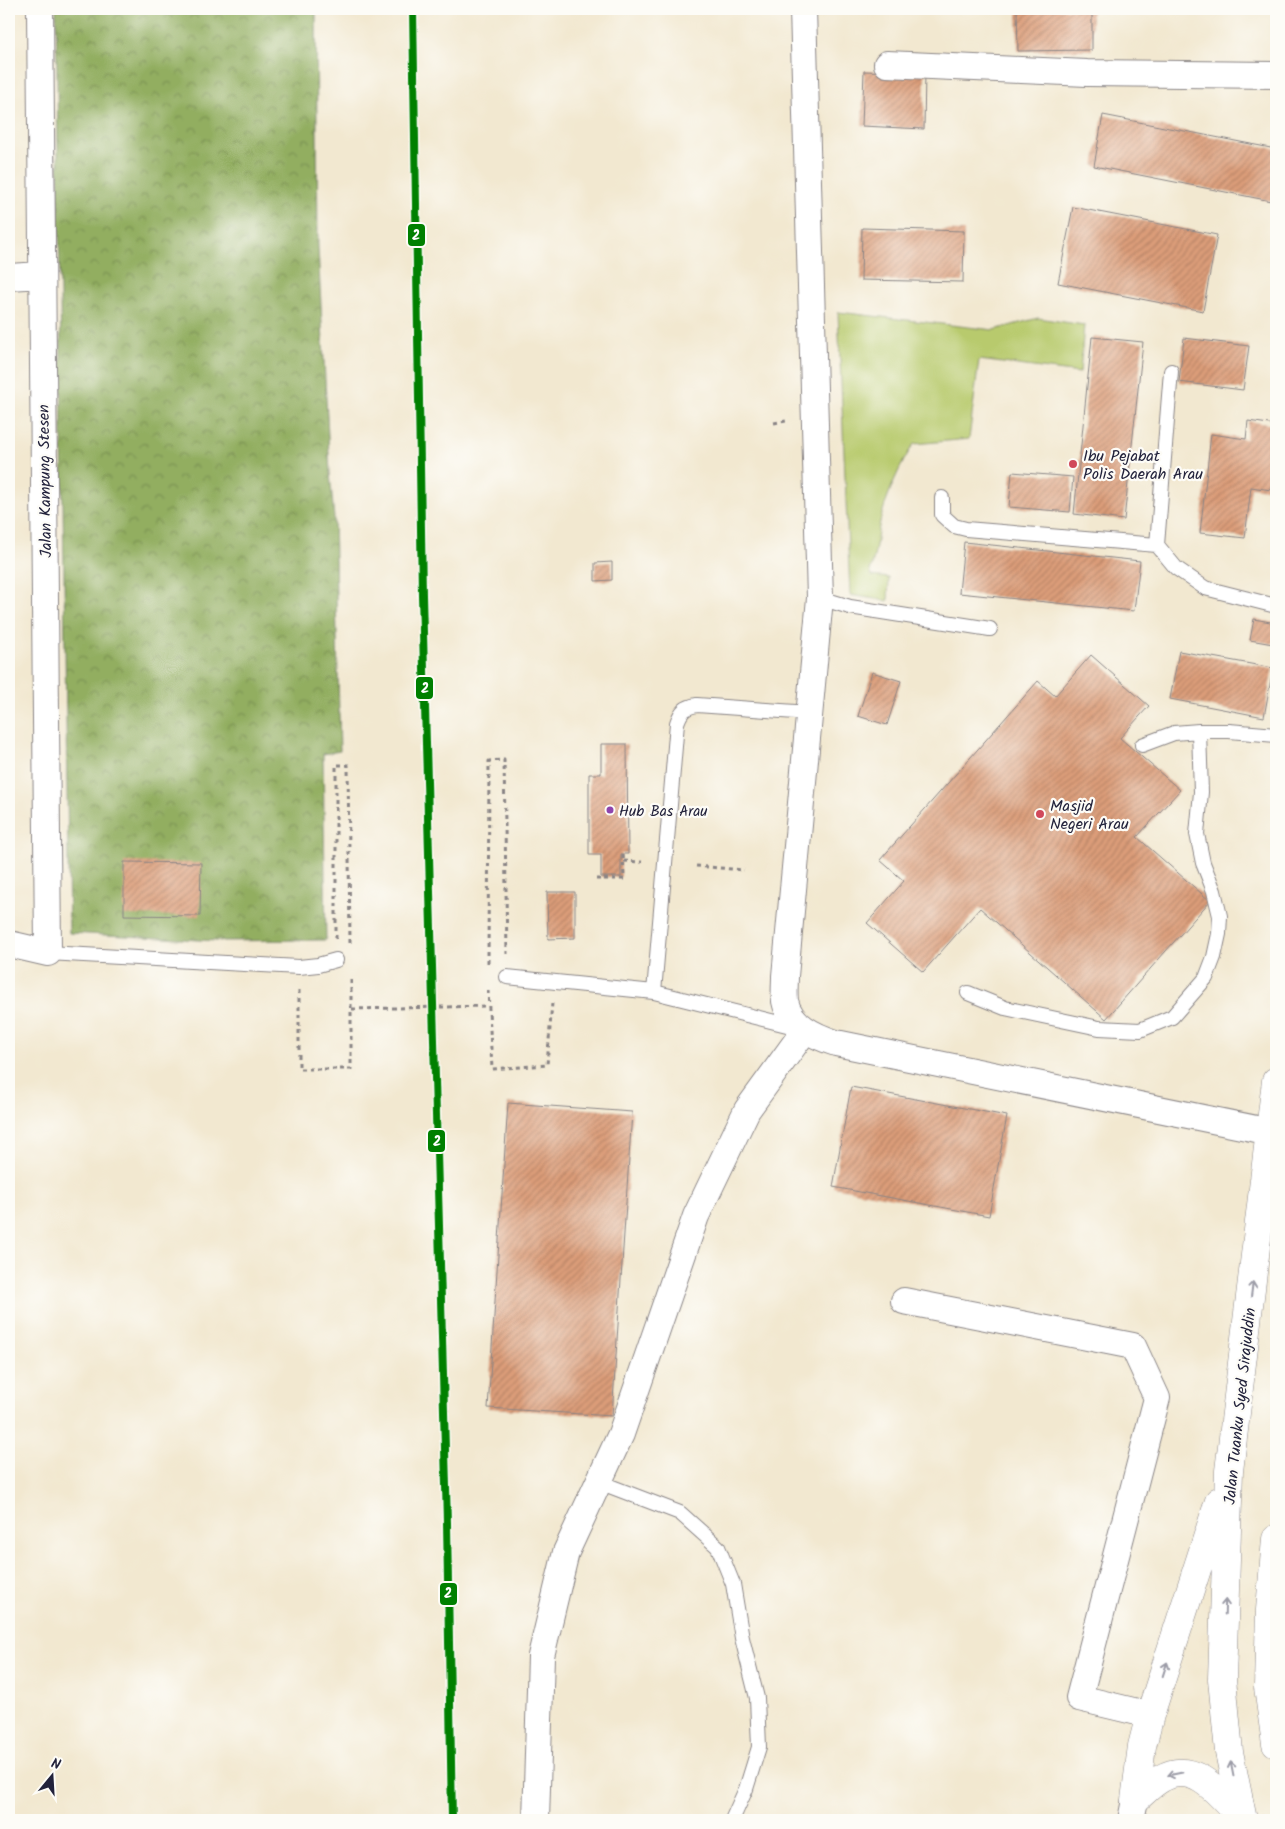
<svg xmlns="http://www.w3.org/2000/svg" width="1285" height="1829" font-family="Kalam,sans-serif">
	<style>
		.grass { fill: #b8ca6d; stroke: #6d7654 }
		.forest { fill: url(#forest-crowns); stroke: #5a684e }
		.building { fill: url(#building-hatch) }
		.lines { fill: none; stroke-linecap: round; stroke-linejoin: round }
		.lane-casing { stroke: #8a8586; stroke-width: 16 }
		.street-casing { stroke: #8a8586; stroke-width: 28 }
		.highway-casing { stroke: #8a8586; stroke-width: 29 }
		.path { stroke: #8a8586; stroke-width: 3; stroke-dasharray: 4 4; stroke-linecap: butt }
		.lane { stroke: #fff; stroke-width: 14 }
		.street { stroke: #fff; stroke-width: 26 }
		.highway { stroke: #fff; stroke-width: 28 }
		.rail-1-casing { stroke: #fdfcf7; stroke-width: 11 }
		.rail-1 { stroke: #008000; stroke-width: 8 }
		.oneway { stroke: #9c9ca7 }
		.poi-dot { fill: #d1495b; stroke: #fdfcf7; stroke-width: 2 }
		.bus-dot { fill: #8e44ad; stroke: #fdfcf7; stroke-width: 2 }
		.labels { text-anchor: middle; stroke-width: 4.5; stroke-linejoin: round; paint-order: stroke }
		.bus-label { font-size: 15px; fill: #22223b; stroke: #fdfcf7; text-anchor: start }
		.poi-label { font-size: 16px; fill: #22223b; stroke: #fdfcf7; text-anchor: start }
		.street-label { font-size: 16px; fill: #22223b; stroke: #fdfcf7 }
		.line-badge { stroke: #fdfcf7; stroke-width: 2 }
		.badge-label { font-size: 14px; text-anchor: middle; font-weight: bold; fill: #fff }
	</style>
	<defs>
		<pattern id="forest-crowns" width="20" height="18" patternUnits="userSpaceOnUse" patternTransform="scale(1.25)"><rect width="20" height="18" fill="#92ae60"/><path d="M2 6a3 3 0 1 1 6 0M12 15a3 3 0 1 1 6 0" fill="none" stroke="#778d50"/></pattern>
		<pattern id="building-hatch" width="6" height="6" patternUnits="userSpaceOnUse" patternTransform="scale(1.25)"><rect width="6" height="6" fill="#dc9d79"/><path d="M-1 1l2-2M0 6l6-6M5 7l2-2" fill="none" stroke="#b28064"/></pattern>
	</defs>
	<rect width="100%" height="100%" fill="#fdfcf7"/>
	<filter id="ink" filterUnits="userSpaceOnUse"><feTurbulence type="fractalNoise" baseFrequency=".02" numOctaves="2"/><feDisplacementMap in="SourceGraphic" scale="10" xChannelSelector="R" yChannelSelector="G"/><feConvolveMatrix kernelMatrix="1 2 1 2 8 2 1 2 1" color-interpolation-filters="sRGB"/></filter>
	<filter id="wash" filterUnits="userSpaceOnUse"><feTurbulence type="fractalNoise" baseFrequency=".0096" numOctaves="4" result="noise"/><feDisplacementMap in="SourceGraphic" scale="20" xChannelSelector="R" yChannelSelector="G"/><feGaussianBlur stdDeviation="1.12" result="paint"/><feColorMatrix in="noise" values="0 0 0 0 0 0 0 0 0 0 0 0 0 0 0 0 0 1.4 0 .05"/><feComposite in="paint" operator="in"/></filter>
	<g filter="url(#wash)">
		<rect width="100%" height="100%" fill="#f2e8d0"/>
		<!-- grass -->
		<path class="grass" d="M838 312 994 330 1038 318 1084 325 1080 373 979 360 969 439 914 444C900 464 887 495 881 518 876 536 877 552 870 571L872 576 889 578 888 601 850 595Z"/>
		<!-- forest -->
		<path class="forest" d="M56 9H316L318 248 330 473 334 518 340 751 323 754 326 940 217 941 69 933Z"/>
		<g id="blocks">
			<!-- building -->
			<path class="building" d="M1017 9H1092V50L1018 51Z
				M864 71 925 73 924 129 862 126Z
				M1103 115 1276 149V202L1094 166Z
				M1073 207 1217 235 1203 311 1058 283Z
				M862 228 964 231 963 282 861 280Z
				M1092 337 1143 342 1124 520 1074 514Z
				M1184 338 1249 346 1243 390 1179 382Z
				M1248 421 1276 425V452L1271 490 1251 487 1245 538 1200 533 1211 434 1246 439Z
				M1012 472 1073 477 1070 512 1009 507Z
				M964 542 1140 561 1134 611 959 593Z
				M612 562V580L595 581V563Z
				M1254 619 1276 623 1273 644 1250 640Z
				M1179 651 1273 668 1264 717 1170 699Z
				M1091 655 1149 706 1120 738 1180 790 1137 837 1210 901 1106 1019 980 908 923 972 867 923 904 881 880 860 1038 681 1055 696Z
				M872 672 901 681 887 725 858 716Z
				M601 744H627L628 854H621V877H601V855H589V774H601Z
				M124 862 201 863 200 916 124 915Z
				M547 892H575V938L548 939Z
				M851 1087 1007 1116 989 1216 833 1187Z
				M508 1103 632 1112 612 1416 488 1408Z"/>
		</g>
	</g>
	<g filter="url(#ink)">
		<use href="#blocks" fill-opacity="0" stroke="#8a8586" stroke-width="1"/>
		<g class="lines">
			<defs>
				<path id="lane" d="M1171 371 1157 545 1176 568 1205 588 1276 606
					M942 498V515L954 526 966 529 1157 545
					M820 598 850 607 990 629
					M1142 745 1174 733 1199 731H1229L1276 735
					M48 953 299 967 318 965 336 960
					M507 977 654 992 799 1028
					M654 992 677 723C681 711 685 707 697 705L810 713
					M968 993 1005 1008 1099 1028 1140 1030 1172 1017 1206 978 1214 957 1219 934 1220 916 1214 891 1203 863 1197 834 1201 792 1199 731
					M599 1482 680 1513 718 1547 733 1584 742 1638 757 1698 759 1747 746 1789 732 1820"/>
				<path id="street" d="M803 9 820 598 785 976C785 984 784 993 785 1001 790 1025 814 1036 836 1043L1276 1133
					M887 64 1087 73 1276 75
					M9 277 42 275
					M9 944 48 953 40 9
					M904 1301 1133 1346 1157 1398 1079 1698 1150 1715
					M536 1820 541 1656 566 1552 621 1434 696 1216 747 1110 805 1030
					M1131 1820 1135 1800"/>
				<path id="highway" d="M1276 1539 1270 1610 1268 1687 1276 1744
					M1135 1800 1142 1746 1150 1715 1219 1501
					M1135 1800C1143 1793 1152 1783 1162 1778 1195 1759 1221 1796 1241 1817
					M1243 1820 1229 1752 1222 1679 1229 1471 1276 1081"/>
			</defs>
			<!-- lane casing -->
			<use href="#lane" class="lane-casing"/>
			<!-- street casing -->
			<use href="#street" class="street-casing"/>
			<!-- highway casing -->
			<use href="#highway" class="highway-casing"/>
			<!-- path -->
			<path class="path" d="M774 423 786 421
				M624 861 642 862
				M696 866 744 870
				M596 879H624L623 854
				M336 939V765H348L350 943
				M488 963 489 761 504 760 507 954
				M299 990V1069H351V976
				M488 990 492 1069 547 1065 552 1003
				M352 1009 488 1006"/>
			<!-- lane -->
			<use href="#lane" class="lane"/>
			<!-- street -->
			<use href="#street" class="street"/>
			<!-- highway -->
			<use href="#highway" class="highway"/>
			<defs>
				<path id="rail-1" d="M413 9 422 595 447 1523 452 1820"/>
			</defs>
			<!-- rail-1 casing -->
			<use href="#rail-1" class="rail-1-casing"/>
			<!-- rail-1 -->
			<use href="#rail-1" class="rail-1"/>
		</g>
		<!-- one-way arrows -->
		<defs><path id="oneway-shaft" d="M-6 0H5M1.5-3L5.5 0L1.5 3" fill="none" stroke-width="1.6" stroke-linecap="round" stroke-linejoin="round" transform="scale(1.25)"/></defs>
		<g class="oneway">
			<use href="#oneway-shaft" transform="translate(1252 1289) rotate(-83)"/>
			<use href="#oneway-shaft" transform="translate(1225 1607) rotate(-88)"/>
			<use href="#oneway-shaft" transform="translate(1165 1669) rotate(-72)"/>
			<use href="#oneway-shaft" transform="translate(1232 1769) rotate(-101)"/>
			<use href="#oneway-shaft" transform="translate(1175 1774) rotate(169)"/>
		</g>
	</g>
	<!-- markers -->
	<g class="poi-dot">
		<circle cx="1073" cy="464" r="5"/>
		<circle cx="1040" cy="814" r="5"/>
	</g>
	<circle class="bus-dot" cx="610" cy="810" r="4.5"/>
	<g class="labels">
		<!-- bus labels -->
		<g class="bus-label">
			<text x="619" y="816">Hub Bas Arau</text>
		</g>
		<!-- poi labels -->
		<g class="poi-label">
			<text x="1083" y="461">Ibu Pejabat<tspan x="1083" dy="18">Polis Daerah Arau</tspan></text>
			<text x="1050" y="811">Masjid<tspan x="1050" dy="18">Negeri Arau</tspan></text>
		</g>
		<!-- street labels -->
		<g class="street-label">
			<text transform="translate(44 481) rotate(-91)" y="6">Jalan Kampung Stesen</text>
			<text transform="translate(1239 1406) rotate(-84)" y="6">Jalan Tuanku Syed Sirajuddin</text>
		</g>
	</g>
	<g class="line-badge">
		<rect x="407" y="223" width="19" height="24" rx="5" fill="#008000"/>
		<rect x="415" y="676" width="19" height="24" rx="5" fill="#008000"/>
		<rect x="427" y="1129" width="19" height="24" rx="5" fill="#008000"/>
		<rect x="439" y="1582" width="19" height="24" rx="5" fill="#008000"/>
	</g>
	<g class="badge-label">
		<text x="416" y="240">2</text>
		<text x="425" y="693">2</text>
		<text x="437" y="1146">2</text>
		<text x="448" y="1598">2</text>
	</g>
	<!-- margin -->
	<rect width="1285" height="1829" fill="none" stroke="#fdfcf7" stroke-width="30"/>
	<!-- north arrow -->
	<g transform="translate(52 1776) rotate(18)" stroke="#fdfcf7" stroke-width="4" paint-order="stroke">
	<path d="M0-4L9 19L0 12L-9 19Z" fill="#22223b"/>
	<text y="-8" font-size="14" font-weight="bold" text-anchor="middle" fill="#22223b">N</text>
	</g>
</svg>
